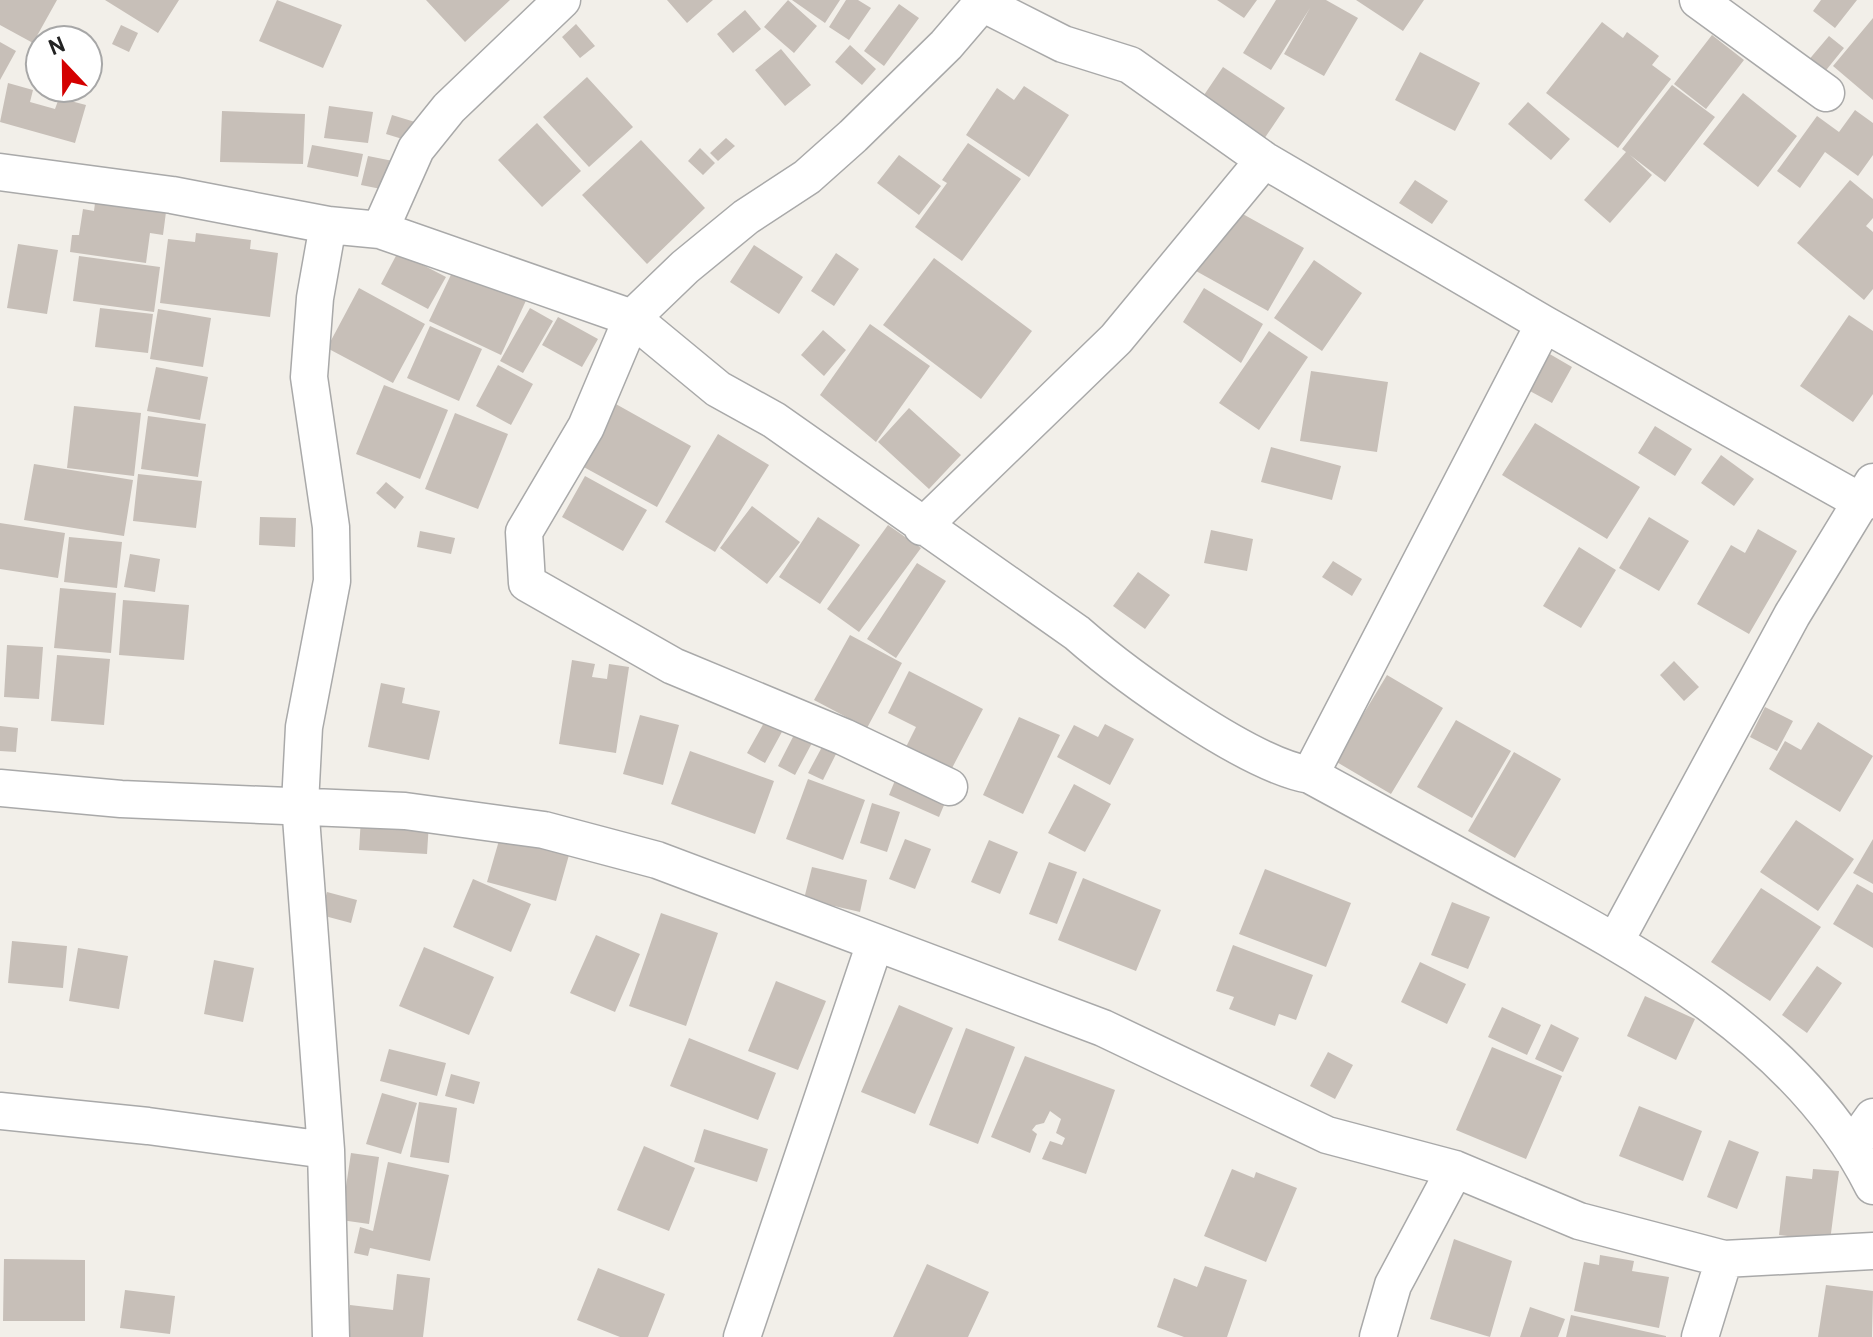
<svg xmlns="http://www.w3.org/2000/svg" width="1873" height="1337" font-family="Overpass,sans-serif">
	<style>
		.building { fill: #c7bfb8 }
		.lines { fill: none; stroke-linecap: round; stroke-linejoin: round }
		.minor-casing { stroke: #a9a9a9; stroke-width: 39 }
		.minor { stroke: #fff; stroke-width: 36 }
	</style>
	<rect width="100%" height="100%" fill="#f2efe9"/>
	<!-- building -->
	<path class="building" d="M0 0H57L33 43 0 25Z
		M105 0H179L158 33Z
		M277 0 342 25 323 68 259 41Z
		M426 0H510L465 42Z
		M667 0H713L687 23Z
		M788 0 817 26 794 53 764 27Z
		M792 0H840L825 23Z
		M846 0H858L871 8 849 40 829 27Z
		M1217 0H1257L1244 18Z
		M1276 0H1326L1358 18 1324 76 1284 54 1310 8 1271 70 1243 53Z
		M1356 0H1424L1403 31Z
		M1821 0H1857L1835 28 1813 11Z
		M899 4 919 18 884 66 864 51Z
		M745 10 761 29 733 53 717 34Z
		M1873 18V100L1833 66Z
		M1602 22 1623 38 1627 32 1659 56 1652 65 1671 79 1618 148 1546 93Z
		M576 24 595 46 580 58 562 37Z
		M121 25 138 33 129 52 112 44Z
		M1712 35 1744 60 1706 109 1674 84Z
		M1829 36 1844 48 1823 74 1807 62Z
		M0 42 16 51 0 80Z
		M850 45 876 69 862 85 835 62Z
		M781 49 811 85 785 106 755 70Z
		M1420 52 1480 83 1455 131 1395 100Z
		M1223 67 1285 108 1264 139 1202 98Z
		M587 77 633 127 589 167 543 117Z
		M8 83 33 90 30 102 55 109 59 98 86 105 75 143 0 122Z
		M1672 85 1715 117 1665 182 1630 155 1652 175 1610 223 1584 200 1626 152 1622 149Z
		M1024 86 1069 115 1029 177 966 135 997 88 1014 100Z
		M1743 93 1797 136 1758 187 1703 144Z
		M1528 102 1570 139 1551 160 1508 124Z
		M329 106 373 112 368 143 324 138Z
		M1855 110 1873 123V155L1858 176 1825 152 1800 188 1777 171 1817 116 1839 132Z
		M222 111 305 114 303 164 220 162Z
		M392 115 415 122 409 141 386 134Z
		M537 123 581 171 542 207 498 160Z
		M726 138 735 146 718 161 710 153Z
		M641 140 705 208 647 264 582 195Z
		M968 143 1021 179 962 261 915 227 947 183 942 180Z
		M312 145 363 154 358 177 307 167Z
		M700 148 715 163 703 175 688 161Z
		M899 155 941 186 919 215 877 183Z
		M368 156 393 161 386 190 361 185Z
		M1415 180 1448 201 1432 224 1399 203Z
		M1850 180 1873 199V218L1866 226 1873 232V289L1864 300 1797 243Z
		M95 203 166 212 163 235 150 233 146 263 70 252 72 235H79L83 209 94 211Z
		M1232 208 1304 248 1268 311 1196 271Z
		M196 233 251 240 250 249 278 253 270 317 160 303 168 239 195 242Z
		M18 244 58 250 47 314 7 308Z
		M754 245 803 277 779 314 730 282Z
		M398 252 446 277 428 309 381 284Z
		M836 253 859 269 834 306 811 291Z
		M79 256 160 267 154 312 73 301Z
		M934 258 1032 331 981 399 883 325Z
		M458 260 529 294 501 355 429 321Z
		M1314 260 1362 293 1322 351 1274 318Z
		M359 288 425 324 393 383 327 348Z
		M1204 288 1263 324 1241 363 1183 322Z
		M100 308 153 314 148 353 95 347Z
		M530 308 553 321 523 373 500 361Z
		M158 309 211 318 203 367 150 359Z
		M1849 315 1873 331V394L1853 422 1800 386Z
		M558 317 598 339 582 367 542 345Z
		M870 324 930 366 876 442 820 395Z
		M430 326 482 349 459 401 407 378Z
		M823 330 846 350 824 376 801 355Z
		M1269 331 1308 357 1259 430 1219 403Z
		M1548 353 1572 367 1552 403 1528 390Z
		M498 365 533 384 511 425 476 406Z
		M156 367 208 377 200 420 147 411Z
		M1311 371 1388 382 1377 452 1300 441Z
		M384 385 448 410 420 479 356 454Z
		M614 403 691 446 657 507 580 465Z
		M74 406 141 413 134 476 67 468Z
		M909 408 961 455 929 489 878 442Z
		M455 413 508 434 478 509 425 489Z
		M148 416 206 424 198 477 141 469Z
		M1535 423 1640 487 1607 539 1502 475Z
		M1655 426 1692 449 1675 476 1638 453Z
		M718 434 769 465 715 552 665 522Z
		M1271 447 1341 466 1332 500 1261 482Z
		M1721 455 1754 479 1734 506 1701 483Z
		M34 464 133 480 124 536 24 520Z
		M138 474 202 481 196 528 133 521Z
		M585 476 647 510 623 551 562 517Z
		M386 482 404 497 395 509 376 493Z
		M752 506 800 542 767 584 720 548Z
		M260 517 296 518 295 547 259 545Z
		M818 517 860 545 820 604 779 577Z
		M1649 517 1689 541 1659 591 1619 568Z
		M0 523 65 533 58 578 0 569Z
		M888 525 921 548 859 632 827 609Z
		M1758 529 1797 551 1749 634 1697 604 1731 545 1745 553Z
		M1211 530 1253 539 1247 571 1204 563Z
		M420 531 455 538 451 554 417 547Z
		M69 537 122 542 117 588 64 582Z
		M1579 547 1616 570 1581 628 1543 606Z
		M130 554 160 559 155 592 124 587Z
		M1333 561 1362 579 1352 596 1322 577Z
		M917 563 946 581 896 658 867 639Z
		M1138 572 1170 595 1145 629 1113 606Z
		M60 588 116 593 111 653 54 648Z
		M123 600 189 605 184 660 119 655Z
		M850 635 902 663 867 728 814 700Z
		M7 645 43 647 39 699 4 697Z
		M57 655 110 659 104 725 51 721Z
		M572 660 595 664 592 677 607 679 609 664 629 667 616 753 559 744Z
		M1674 661 1699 687 1684 701 1660 675Z
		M909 671 983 709 951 770 906 747 916 727 888 713Z
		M1387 675 1443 708 1391 794 1335 761Z
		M381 683 405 688 402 703 440 711 429 760 368 747Z
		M1765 707 1793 721 1777 751 1750 737Z
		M640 715 679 725 663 785 623 774Z
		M1019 717 1060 735 1023 814 983 795Z
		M1456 720 1511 751 1472 818 1417 787Z
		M765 721 783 730 765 763 747 753Z
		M1818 722 1873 756 1840 812 1769 769 1785 741 1801 750Z
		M1105 724 1134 739 1110 785 1057 757 1074 725 1098 737Z
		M0 726 18 728 16 752 0 751Z
		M795 733 812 743 795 775 778 766Z
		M822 747 836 754 823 780 808 773Z
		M690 751 774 781 755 834 671 804Z
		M1514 752 1561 779 1515 858 1468 831Z
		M896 778 947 798 939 817 889 795Z
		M808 779 865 800 843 860 786 839Z
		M1074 784 1111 804 1085 852 1048 833Z
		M872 803 900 812 887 852 860 843Z
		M361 818 429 822 427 854 359 850Z
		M1796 820 1854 859 1818 911 1760 872Z
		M500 837 569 855 556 901 487 882Z
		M905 839 931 849 915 889 889 879Z
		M1873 839V884L1853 873Z
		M989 840 1018 852 1000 894 971 882Z
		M1049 862 1077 872 1057 924 1029 914Z
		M812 867 867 880 860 912 804 899Z
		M1265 869 1351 903 1326 967 1239 934Z
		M1083 878 1161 910 1136 971 1058 940Z
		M473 879 531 904 511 952 453 927Z
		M1857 884 1873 893V948L1833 924Z
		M1761 888 1821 927 1770 1001 1711 962Z
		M327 892 357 900 351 923 321 915Z
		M1452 902 1490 917 1468 969 1431 955Z
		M661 913 718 933 686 1026 629 1006Z
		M596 935 640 954 615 1012 570 993Z
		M12 941 67 946 63 988 8 983Z
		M1233 945 1313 975 1296 1020 1279 1014 1275 1026 1229 1009 1234 997 1216 991Z
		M424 947 494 977 469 1035 399 1006Z
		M78 948 128 956 119 1009 69 1001Z
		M214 960 254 968 243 1022 204 1014Z
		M1420 962 1466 984 1447 1024 1401 1002Z
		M1817 966 1842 983 1807 1033 1782 1015Z
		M776 981 826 1001 798 1070 748 1051Z
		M1645 996 1695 1019 1676 1060 1627 1036Z
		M899 1005 953 1028 915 1114 861 1092Z
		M1502 1007 1541 1025 1527 1055 1488 1037Z
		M1551 1024 1579 1038 1563 1072 1535 1059Z
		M966 1028 1015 1047 978 1144 929 1125Z
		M689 1038 776 1073 758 1120 670 1086Z
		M1492 1047 1562 1076 1526 1159 1456 1130Z
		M389 1049 446 1063 437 1096 380 1081Z
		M1328 1052 1353 1065 1335 1099 1310 1086Z
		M1025 1056 1115 1090 1086 1174 1042 1159 1050 1141 1062 1145 1065 1138 1056 1133 1061 1119 1050 1111 1044 1123 1036 1125 1032 1130 1037 1134 1030 1153 991 1137Z
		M451 1074 480 1082 474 1104 445 1096Z
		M382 1093 417 1103 401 1154 366 1144Z
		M419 1102 457 1108 449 1163 410 1157Z
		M1639 1106 1702 1131 1683 1181 1619 1156Z
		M704 1129 768 1149 757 1182 694 1162Z
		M1729 1140 1759 1152 1737 1209 1707 1197Z
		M644 1146 695 1168 669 1231 617 1210Z
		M351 1153 379 1157 369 1224 341 1220Z
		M388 1162 449 1175 430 1261 370 1248 368 1256 354 1253 360 1227 373 1231Z
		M1232 1169 1254 1178 1256 1172 1297 1188 1266 1262 1204 1236Z
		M1813 1169 1839 1171 1830 1241 1779 1235 1786 1176 1812 1179Z
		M1454 1239 1512 1261 1490 1337 1430 1319Z
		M1600 1255 1634 1261 1632 1271 1669 1277 1659 1328 1574 1311 1584 1262 1599 1265Z
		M4 1259 85 1260V1321H3Z
		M927 1264 989 1292 968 1337H893Z
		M1205 1266 1247 1280 1227 1337H1184L1157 1327 1174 1278 1197 1287Z
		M598 1268 665 1294 648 1337H620L577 1320Z
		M397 1274 430 1278 423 1337H346L350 1305 393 1310Z
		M1826 1285 1873 1291 1872 1337H1818Z
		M125 1290 175 1296 170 1334 120 1328Z
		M1530 1307 1565 1319 1558 1337H1520Z
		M1571 1315 1666 1336V1337H1566Z"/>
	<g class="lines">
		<defs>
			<path id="minor" d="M1698 0 1826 93
				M0 172 172 195 328 225 380 230 632 318 718 389 774 420 1077 633C1126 676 1249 765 1310 775 1374 810 1439 845 1503 880 1641 954 1800 1040 1873 1186
				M328 225 315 298 309 377 331 527 332 581 304 727 300 804 326 1150 331 1337
				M380 230 416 149 449 108 562 0
				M922 527 1116 339 1264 160
				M1310 775 1544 324
				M949 787 844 737 673 666 527 583 524 532 586 427 632 318 685 267 746 217 807 177 853 136 946 45 982 3 1063 44 1130 65 1264 160 1544 324 1863 503
				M0 788 121 799 405 811 544 830 657 860 1103 1028 1327 1135 1455 1169 1579 1221 1724 1259 1873 1251
				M1616 940 1792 615 1873 482
				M0 1111 148 1126 326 1150
				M1853 1145 1873 1117
				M742 1337 875 943
				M1378 1337 1393 1285 1455 1169
				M1700 1337 1724 1259"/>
		</defs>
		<!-- minor casing -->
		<use href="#minor" class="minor-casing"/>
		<!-- minor -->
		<use href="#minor" class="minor"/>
	</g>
	<!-- north arrow -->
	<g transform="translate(64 64) rotate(338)"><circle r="38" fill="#ffffff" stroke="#a7a7a7" stroke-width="2"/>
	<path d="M0-6L14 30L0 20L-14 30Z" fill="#d40000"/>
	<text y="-12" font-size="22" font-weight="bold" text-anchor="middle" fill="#222222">N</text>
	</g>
</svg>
